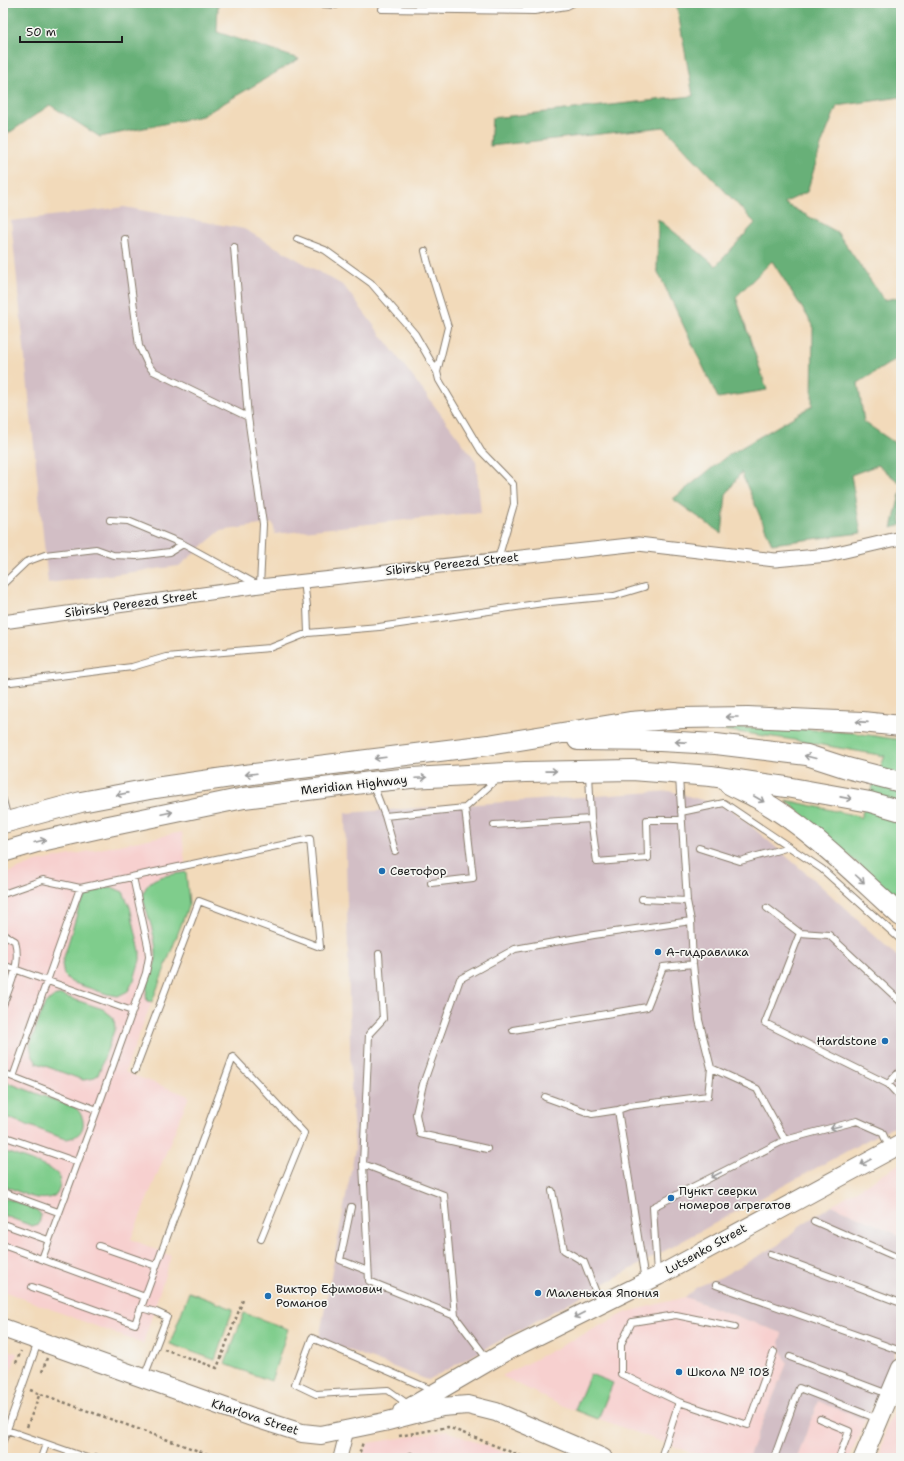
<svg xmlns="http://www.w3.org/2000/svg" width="904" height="1461" font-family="'Shantell Sans',sans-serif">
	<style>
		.built { fill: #f7d0cf }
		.industrial { fill: #d2bec5 }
		.green { fill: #7fcd8c; stroke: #4e7454 }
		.forest { fill: #67b078; stroke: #42664a }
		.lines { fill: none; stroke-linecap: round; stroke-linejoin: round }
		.lane-casing { stroke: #877b6b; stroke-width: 8 }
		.street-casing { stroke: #877b6b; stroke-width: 15 }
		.secondary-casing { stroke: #877b6b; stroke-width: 20 }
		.primary-casing { stroke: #877b6b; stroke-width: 22 }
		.path { stroke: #877b6b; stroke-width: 2.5; stroke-dasharray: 3 3; stroke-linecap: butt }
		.lane { stroke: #fff; stroke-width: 6 }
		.street { stroke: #fff; stroke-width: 13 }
		.secondary { stroke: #fff; stroke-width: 18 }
		.primary { stroke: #fff; stroke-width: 20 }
		.oneway { stroke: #999 }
		.poi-dot { fill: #1f6fb2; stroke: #f6f6f2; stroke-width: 1.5 }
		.labels { text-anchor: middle; stroke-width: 3.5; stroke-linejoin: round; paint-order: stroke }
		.street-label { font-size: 12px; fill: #1c1c1c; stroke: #f6f6f2 }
		.poi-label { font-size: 12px; fill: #1c1c1c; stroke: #f6f6f2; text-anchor: start }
	</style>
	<rect width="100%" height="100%" fill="#f6f6f2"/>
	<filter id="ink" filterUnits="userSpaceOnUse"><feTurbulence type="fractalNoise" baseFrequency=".025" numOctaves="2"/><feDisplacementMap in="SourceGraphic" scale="8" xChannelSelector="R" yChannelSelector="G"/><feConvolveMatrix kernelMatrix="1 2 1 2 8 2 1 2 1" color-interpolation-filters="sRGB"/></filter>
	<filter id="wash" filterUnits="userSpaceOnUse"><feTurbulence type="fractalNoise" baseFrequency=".012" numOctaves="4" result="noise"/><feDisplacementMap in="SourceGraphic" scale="16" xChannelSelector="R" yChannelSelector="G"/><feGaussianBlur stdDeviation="0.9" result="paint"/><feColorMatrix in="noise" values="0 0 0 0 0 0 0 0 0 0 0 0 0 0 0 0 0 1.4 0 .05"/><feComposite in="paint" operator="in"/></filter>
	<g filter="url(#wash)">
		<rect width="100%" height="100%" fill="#f2daba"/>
		<!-- built -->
		<path class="built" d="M182 832 189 904 125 1072 189 1096 131 1239 171 1256 143 1344 3 1291V875L36 862Z
			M901 1163V1236L832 1205Z
			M685 1297 782 1333 779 1343 787 1363 748 1458H706L558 1404 502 1376 627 1312Z
			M3 1348 17 1353 3 1393Z
			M901 1398V1458H879L886 1428Z
			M818 1401 865 1420 850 1458H797Z
			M446 1431 520 1458H362L368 1443Z"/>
		<!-- industrial -->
		<path class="industrial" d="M124 207 244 229 344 286 476 461 481 513 462 514 275 534 273 523 220 531 179 566 48 583 11 221Z
			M670 791 730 808 822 887 901 960V1124L882 1132 428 1380 319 1339 355 1149 351 1090 345 813Z
			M832 1205 901 1236V1333L885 1384 865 1420 818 1401 797 1458H748L787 1363 779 1343 782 1333 685 1297 697 1287 721 1277 778 1245 801 1225Z"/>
		<!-- green -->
		<path class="green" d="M700 727 802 729 855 733 901 740V902L786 800 858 816 860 818 885 756 788 739Z
			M186 872 189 904 152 1002 147 1001C143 985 154 973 156 958 157 940 148 916 143 899 144 875 167 876 186 872Z
			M104 888H114L123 892 130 907 140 951V960L134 980 128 991 118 996 107 994 71 982 64 975 62 964 79 907 88 894Z
			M61 995 103 1009 114 1018 115 1028 98 1075 91 1079 83 1080 37 1063 32 1055 30 1045 45 1003 53 997Z
			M3 1081 76 1108C89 1121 84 1138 65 1139L3 1116Z
			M3 1151C14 1155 53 1167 58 1175 61 1182 60 1187 57 1194 41 1206 19 1191 3 1185Z
			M3 1197 37 1210 41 1215 39 1224 32 1226 3 1215Z
			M189 1292 233 1309 215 1360 170 1344Z
			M244 1313 288 1329 271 1381 225 1364Z
			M590 1374 613 1383 598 1419 575 1410Z"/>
		<!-- forest -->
		<path class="forest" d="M3 3H218L217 32 299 59 202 116 100 137 50 105 3 137Z
			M682 3H901V97L837 106 822 143 807 192 784 203 837 232 884 300 901 297V356L858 383 864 422 901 447V484L878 465 851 475 861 533 772 544 741 472 726 495 722 534 673 499 727 456 812 406 813 325 772 261 736 297 767 390 718 398 657 270 658 219 716 266 755 223 664 127 490 146 492 118 693 96 677 7Z
			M901 490V525L892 528Z"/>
	</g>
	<g filter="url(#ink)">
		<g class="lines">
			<defs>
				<path id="lane" d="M310 3 336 5
					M382 9 534 11 567 6 573 3
					M297 239 325 250 371 283 415 334 437 372
					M234 247 248 417
					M425 251 428 263 448 327 437 372 439 380 481 451 513 484 514 504 498 559
					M110 520 128 521 183 544 260 586 263 524 248 417 153 371 148 365 139 346 125 239
					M304 581 307 606 308 633
					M3 584 26 562 45 555 96 549 113 555 137 556 170 552 183 544
					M3 683 132 667 166 657 270 648 308 633 379 627 550 602 614 596 644 587
					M589 773 591 819 597 862 648 858 647 820H681
					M679 777 687 901 691 921 693 964 699 1020 711 1068 757 1089 785 1140
					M373 785 385 816 465 808 498 778
					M3 800 8 819
					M681 812 724 803 822 869 901 940
					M385 816 395 851
					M494 825 591 819
					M699 848 740 861 789 847
					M431 883 473 878 465 808
					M3 894 43 880 80 888 310 839 320 947 199 901 135 1070
					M642 899 687 901
					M767 908 800 933 765 1023 888 1084 901 1098
					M800 933 829 935 901 1002
					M3 934 15 941C21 964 11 983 3 1005
					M379 954 383 1019 369 1034 363 1164 444 1195 455 1316 488 1360
					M3 965 132 1011
					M513 1030 647 1007 663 967 693 964
					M3 1073 97 1110
					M13 1077 80 888
					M888 1084 901 1070
					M545 1097 592 1114 618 1110 629 1106 708 1096 711 1068
					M618 1110 645 1281
					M3 1136 77 1162
					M487 1149 420 1134 416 1114 423 1084 460 979 515 949 594 935 691 921
					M363 1164 369 1281 455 1316
					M552 1191 564 1250 584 1262 600 1303
					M3 1192 58 1212
					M351 1207 340 1260 368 1271
					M814 1221 901 1259
					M3 1224 48 1240
					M3 1245 145 1297
					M99 1246 156 1266
					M770 1254 901 1303
					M42 1259 97 1110 146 973 149 957 148 946 133 877
					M657 1274 653 1207 785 1140 857 1121 882 1132 890 1149
					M716 1285 901 1351
					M32 1287 135 1324 233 1057 304 1133 261 1239
					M141 1308 156 1312 167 1317 144 1377
					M790 1357 888 1394
					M679 1402 621 1374V1344L632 1322 676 1315 735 1327
					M409 1405 388 1390 316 1394 295 1384 312 1338 432 1390
					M820 1419 849 1431 839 1458
					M7 1430 87 1458
					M3 1441 38 1342
					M41 1458 46 1444
					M410 1458 411 1456
					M661 1458 679 1402 748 1425 774 1352
					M774 1458 799 1388 878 1419"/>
				<path id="street" d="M3 622 260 586 638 544 775 560 828 555 901 538
					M340 1458 347 1430"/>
				<path id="secondary" d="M3 1328 252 1417 302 1433 321 1435 384 1422 442 1407 468 1405 496 1412 603 1458
					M402 1412 503 1353 658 1276 901 1144
					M863 1458 901 1368"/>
				<path id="primary" d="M578 740 660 741 716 744 807 755 847 768 901 782
					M729 784C738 789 748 793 757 798 811 828 855 875 901 916
					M3 823 81 802 155 788 245 775 488 745 630 722 682 718 748 717 862 722 901 726
					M3 852 37 842 104 827 244 798 371 782 411 778 525 772 632 770 711 776 786 787 870 802 901 811"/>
			</defs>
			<!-- lane casing -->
			<use href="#lane" class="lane-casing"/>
			<!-- street casing -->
			<use href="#street" class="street-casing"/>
			<!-- secondary casing -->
			<use href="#secondary" class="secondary-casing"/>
			<!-- primary casing -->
			<use href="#primary" class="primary-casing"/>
			<!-- path -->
			<path class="path" d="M164 1349 217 1368 243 1300
				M16 1363 21 1351
				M42 1372 47 1358
				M30 1390 218 1458
				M27 1427 40 1393
				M399 1436 448 1427 526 1458
				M95 1454 105 1458
				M358 1458 363 1442"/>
			<!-- lane -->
			<use href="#lane" class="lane"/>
			<!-- street -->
			<use href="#street" class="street"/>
			<!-- secondary -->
			<use href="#secondary" class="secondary"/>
			<!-- primary -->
			<use href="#primary" class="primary"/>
		</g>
		<!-- one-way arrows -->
		<defs><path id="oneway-shaft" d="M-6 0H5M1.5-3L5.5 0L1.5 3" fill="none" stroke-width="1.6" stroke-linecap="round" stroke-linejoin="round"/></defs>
		<g class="oneway">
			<use href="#oneway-shaft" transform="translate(732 717) rotate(180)"/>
			<use href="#oneway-shaft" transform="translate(862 722) rotate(-176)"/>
			<use href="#oneway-shaft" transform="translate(681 742) rotate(-176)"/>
			<use href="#oneway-shaft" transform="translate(810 757) rotate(-166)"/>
			<use href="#oneway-shaft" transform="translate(380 758) rotate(173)"/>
			<use href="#oneway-shaft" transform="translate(551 771) rotate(-1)"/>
			<use href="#oneway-shaft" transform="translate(251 774) rotate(173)"/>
			<use href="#oneway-shaft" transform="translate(421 778) rotate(-3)"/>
			<use href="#oneway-shaft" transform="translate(122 794) rotate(169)"/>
			<use href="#oneway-shaft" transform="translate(846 798) rotate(11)"/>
			<use href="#oneway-shaft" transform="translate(759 799) rotate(30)"/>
			<use href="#oneway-shaft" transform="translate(167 813) rotate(-12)"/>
			<use href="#oneway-shaft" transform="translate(40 841) rotate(-14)"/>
			<use href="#oneway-shaft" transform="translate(860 879) rotate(42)"/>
			<use href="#oneway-shaft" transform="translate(836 1127) rotate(165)"/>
			<use href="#oneway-shaft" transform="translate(866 1162) rotate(151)"/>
			<use href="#oneway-shaft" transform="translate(716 1175) rotate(153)"/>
			<use href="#oneway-shaft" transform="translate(579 1315) rotate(153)"/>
		</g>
	</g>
	<!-- markers -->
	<g class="poi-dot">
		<circle cx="382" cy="871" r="4"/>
		<circle cx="658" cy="952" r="4"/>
		<circle cx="885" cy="1041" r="4"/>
		<circle cx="671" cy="1198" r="4"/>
		<circle cx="538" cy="1293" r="4"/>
		<circle cx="268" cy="1296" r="4"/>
		<circle cx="679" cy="1372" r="4"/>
	</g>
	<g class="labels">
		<!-- street labels -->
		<g class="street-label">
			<text transform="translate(452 564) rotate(-6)" y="4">Sibirsky Pereezd Street</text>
			<text transform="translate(131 604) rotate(-8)" y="4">Sibirsky Pereezd Street</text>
			<text transform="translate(354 785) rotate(-6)" y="4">Meridian Highway</text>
			<text transform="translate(706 1249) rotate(-29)" y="4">Lutsenko Street</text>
			<text transform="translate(255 1417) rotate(18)" y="4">Kharlova Street</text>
		</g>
		<!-- poi labels -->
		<g class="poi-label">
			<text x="390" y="875">Светофор</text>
			<text x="666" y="956">А-гидравлика</text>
			<text x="877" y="1045" text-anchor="end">Hardstone</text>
			<text x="679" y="1195">Пункт сверки<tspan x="679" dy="14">номеров агрегатов</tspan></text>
			<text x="276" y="1293">Виктор Ефимович<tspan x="276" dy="14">Романов</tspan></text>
			<text x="546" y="1297">Маленькая Япония</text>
			<text x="687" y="1376">Школа № 108</text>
		</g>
	</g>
	<!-- margin -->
	<rect width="904" height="1461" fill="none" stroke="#f6f6f2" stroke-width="16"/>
	<!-- scale -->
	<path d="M20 36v6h102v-6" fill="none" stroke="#1c1c1c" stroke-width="2"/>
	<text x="26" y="36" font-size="12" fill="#1c1c1c" stroke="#f6f6f2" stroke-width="3" paint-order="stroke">50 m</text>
</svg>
